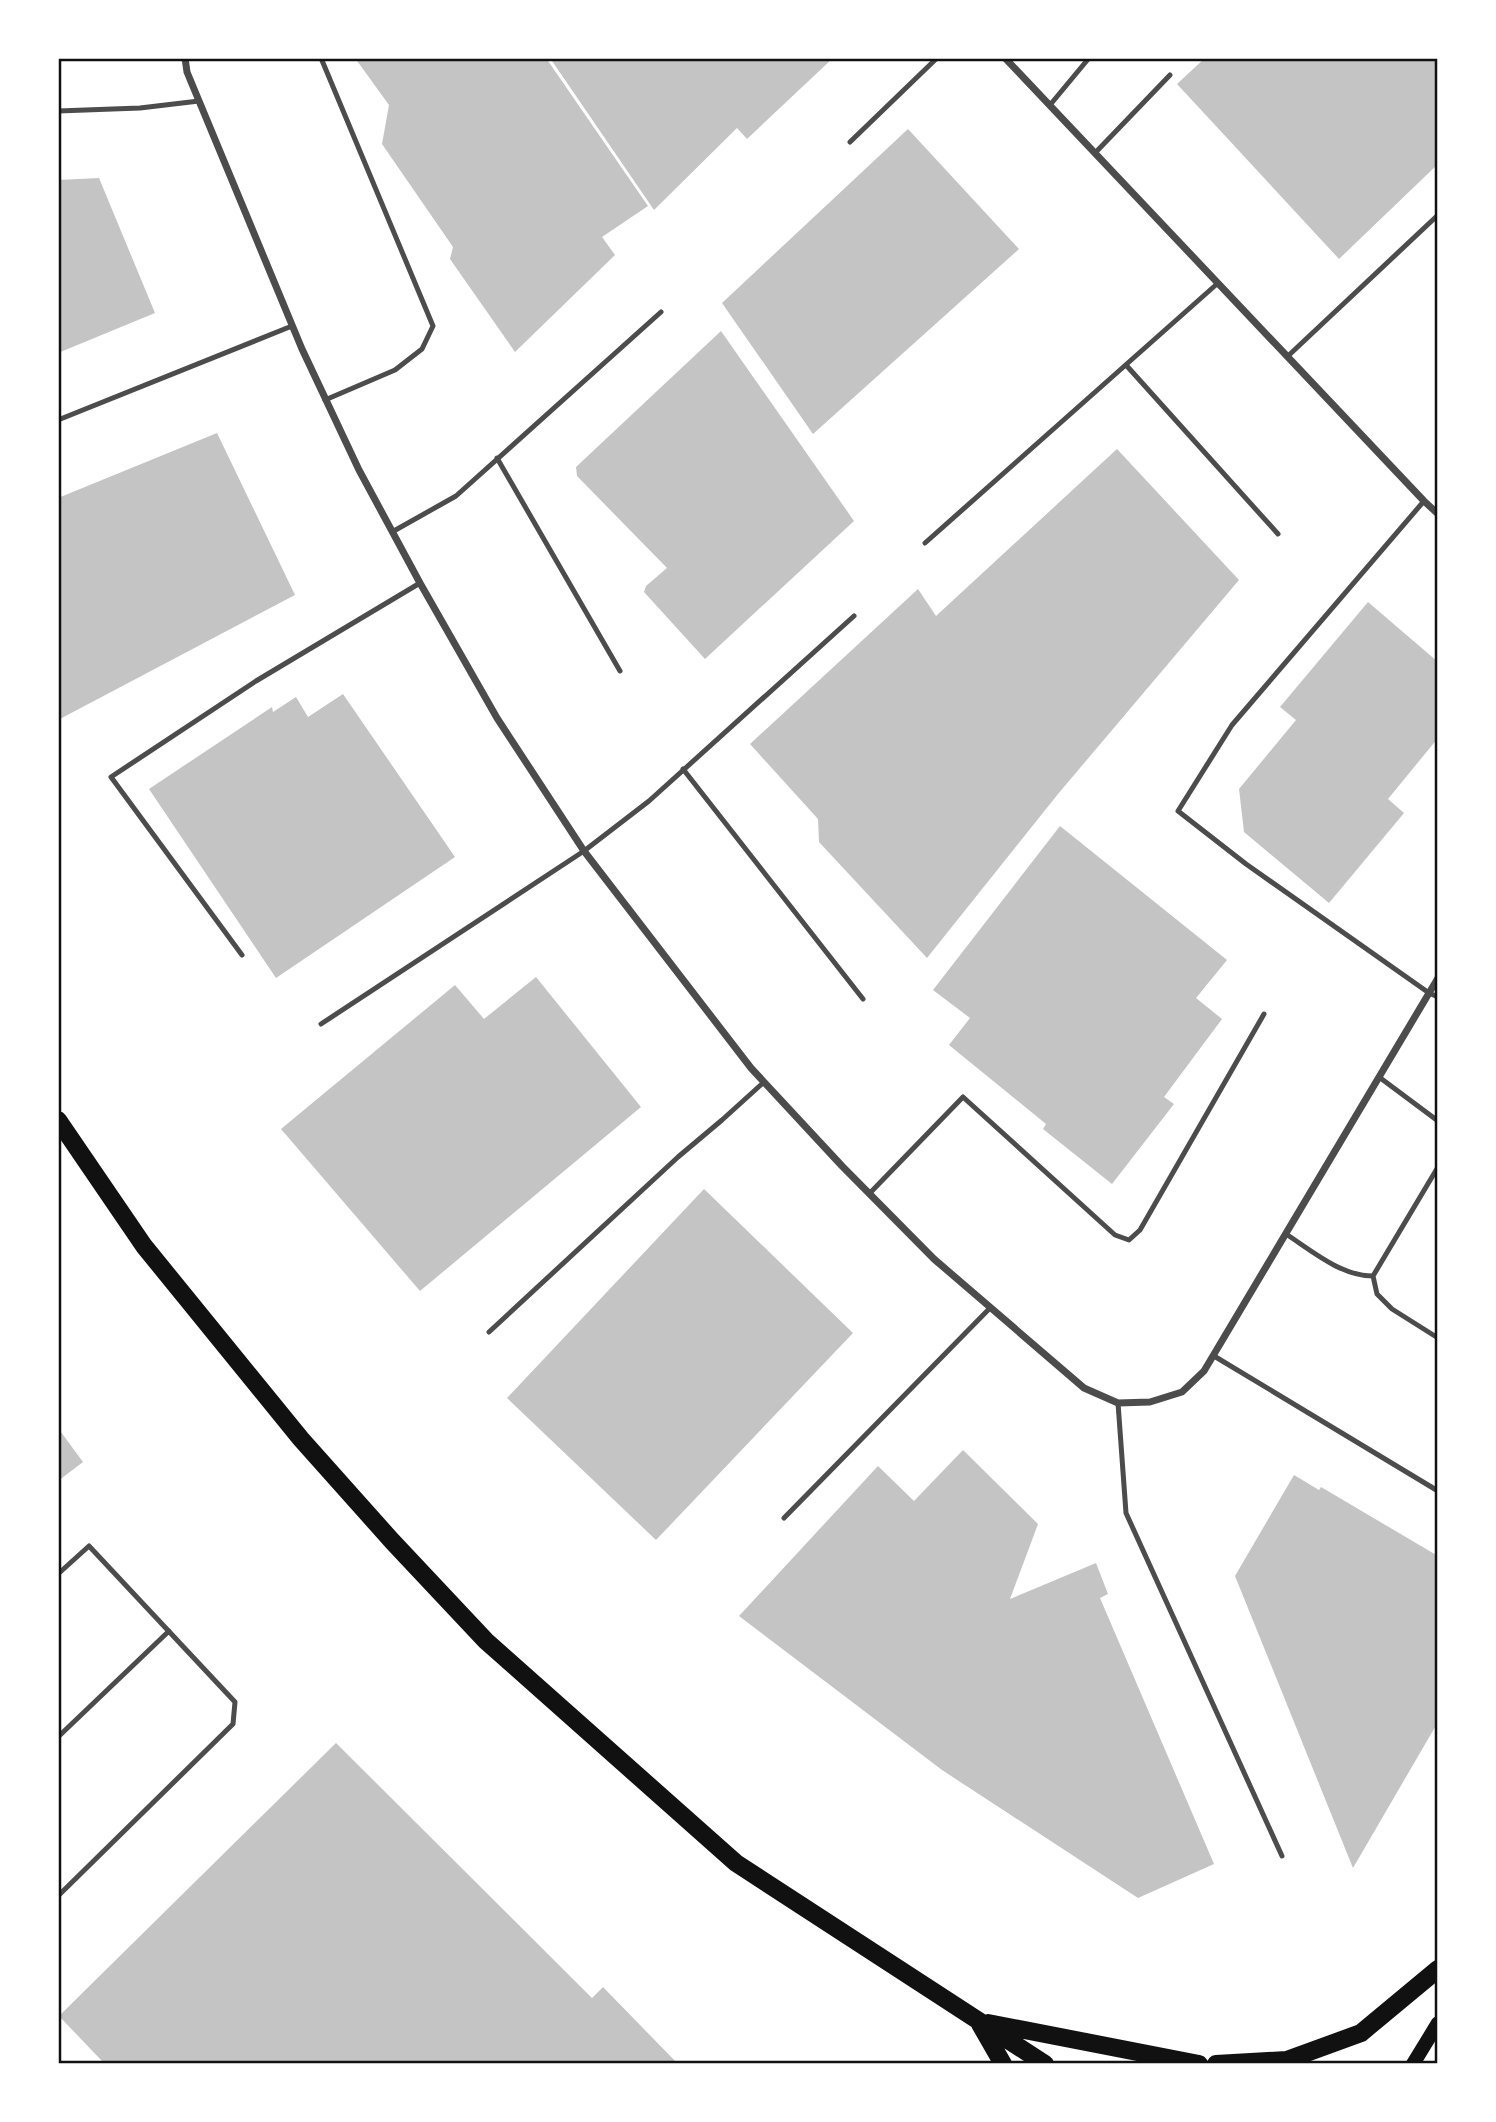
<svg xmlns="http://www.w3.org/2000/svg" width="1496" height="2122" font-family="Montserrat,sans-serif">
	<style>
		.building { fill: #c4c4c4 }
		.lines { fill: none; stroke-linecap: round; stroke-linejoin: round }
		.service { stroke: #4c4c4c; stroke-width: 5 }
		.minor { stroke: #4c4c4c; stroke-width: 7 }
		.secondary { stroke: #111; stroke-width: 14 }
		.primary { stroke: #111; stroke-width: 18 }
		.neatline { fill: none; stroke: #111; stroke-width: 2.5 }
	</style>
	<rect width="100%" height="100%" fill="#fff"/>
	<!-- building -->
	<path class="building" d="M355 58H546L648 206 602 237 615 255 515 352 450 259 453 247 382 144 389 105Z
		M550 58H833L747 139 737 128 654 210Z
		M1205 58H1438V164L1339 259 1177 84Z
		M908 129 1019 249 813 434 722 303Z
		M99 178 155 313 58 353V180Z
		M721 331 854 521 705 659 644 592 646 586 667 568 577 476 576 467Z
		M217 433 295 595 58 720V498Z
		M1117 449 1239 580 1058 794 927 958 819 842 818 819 750 744 918 589 936 616Z
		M1368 602 1438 662V738L1388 799 1404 813 1329 903 1244 832 1239 789 1296 720 1280 707Z
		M343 694 455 857 276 978 149 789 272 707 273 712 296 697 308 717Z
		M1060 826 1227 960 1196 998 1222 1019 1164 1097 1174 1104 1112 1184 1043 1129 1046 1124 949 1045 970 1018 933 990Z
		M536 977 641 1107 420 1291 281 1129 455 985 484 1019Z
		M704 1189 853 1333 656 1540 507 1398Z
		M58 1428 83 1462 58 1481Z
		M963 1450 1038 1524 1010 1599 1096 1563 1108 1594 1100 1598 1214 1864 1138 1898 942 1770 739 1616 878 1466 914 1501Z
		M1294 1475 1319 1490 1321 1487 1438 1556V1722L1353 1868 1235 1576Z
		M336 1743 592 1998 603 1987 678 2064H99L102 2061 59 2016Z"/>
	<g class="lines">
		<!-- service -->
		<path class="service" d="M321 58 433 326 422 349 395 370 325 400
			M1050 105 1089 58
			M58 111 140 108 199 101
			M850 142 937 58
			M1095 153 1170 75
			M1288 356 1438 215
			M1126 365 1278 534
			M58 420 292 326
			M497 458 620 671
			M1424 501 1232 725 1178 811 1246 864 1429 993 1438 997
			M392 532 456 496 661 312
			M925 543 1218 283
			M683 769 863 999
			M242 955 111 777 256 681 420 583
			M321 1024 584 851 649 801 854 616
			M1379 1077 1438 1121
			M869 1194 963 1097 1115 1235 1129 1240 1140 1230 1264 1014
			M1286 1234C1312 1251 1341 1276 1373 1276L1438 1167
			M1373 1276 1377 1294 1392 1309 1438 1338
			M489 1332 678 1157 722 1120 764 1082
			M1214 1356 1438 1491
			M1118 1403 1126 1513 1282 1856
			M784 1518 990 1308
			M58 1574 89 1546 235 1702 233 1724 58 1896
			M58 1737 169 1631"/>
		<!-- minor -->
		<path class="minor" d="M185 58 187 72 302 349 359 470 420 583 497 718 584 851 751 1068 842 1166 934 1259 1084 1388 1118 1403 1150 1402 1182 1392 1204 1371 1438 978
			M1005 58 1424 501 1438 514"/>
		<!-- secondary -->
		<path class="secondary" d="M1413 2064 1438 2023"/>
		<!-- primary -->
		<path class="primary" d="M58 1120 144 1246 301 1439 392 1541 486 1641 736 1863 1045 2064
			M988 2023 1199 2064
			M980 2024 1003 2064
			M1216 2064 1287 2060 1361 2033 1438 1969"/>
	</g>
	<!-- border -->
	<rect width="1496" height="2122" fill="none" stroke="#ffffff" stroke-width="119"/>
	<rect x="60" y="60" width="1376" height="2002" class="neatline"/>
</svg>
